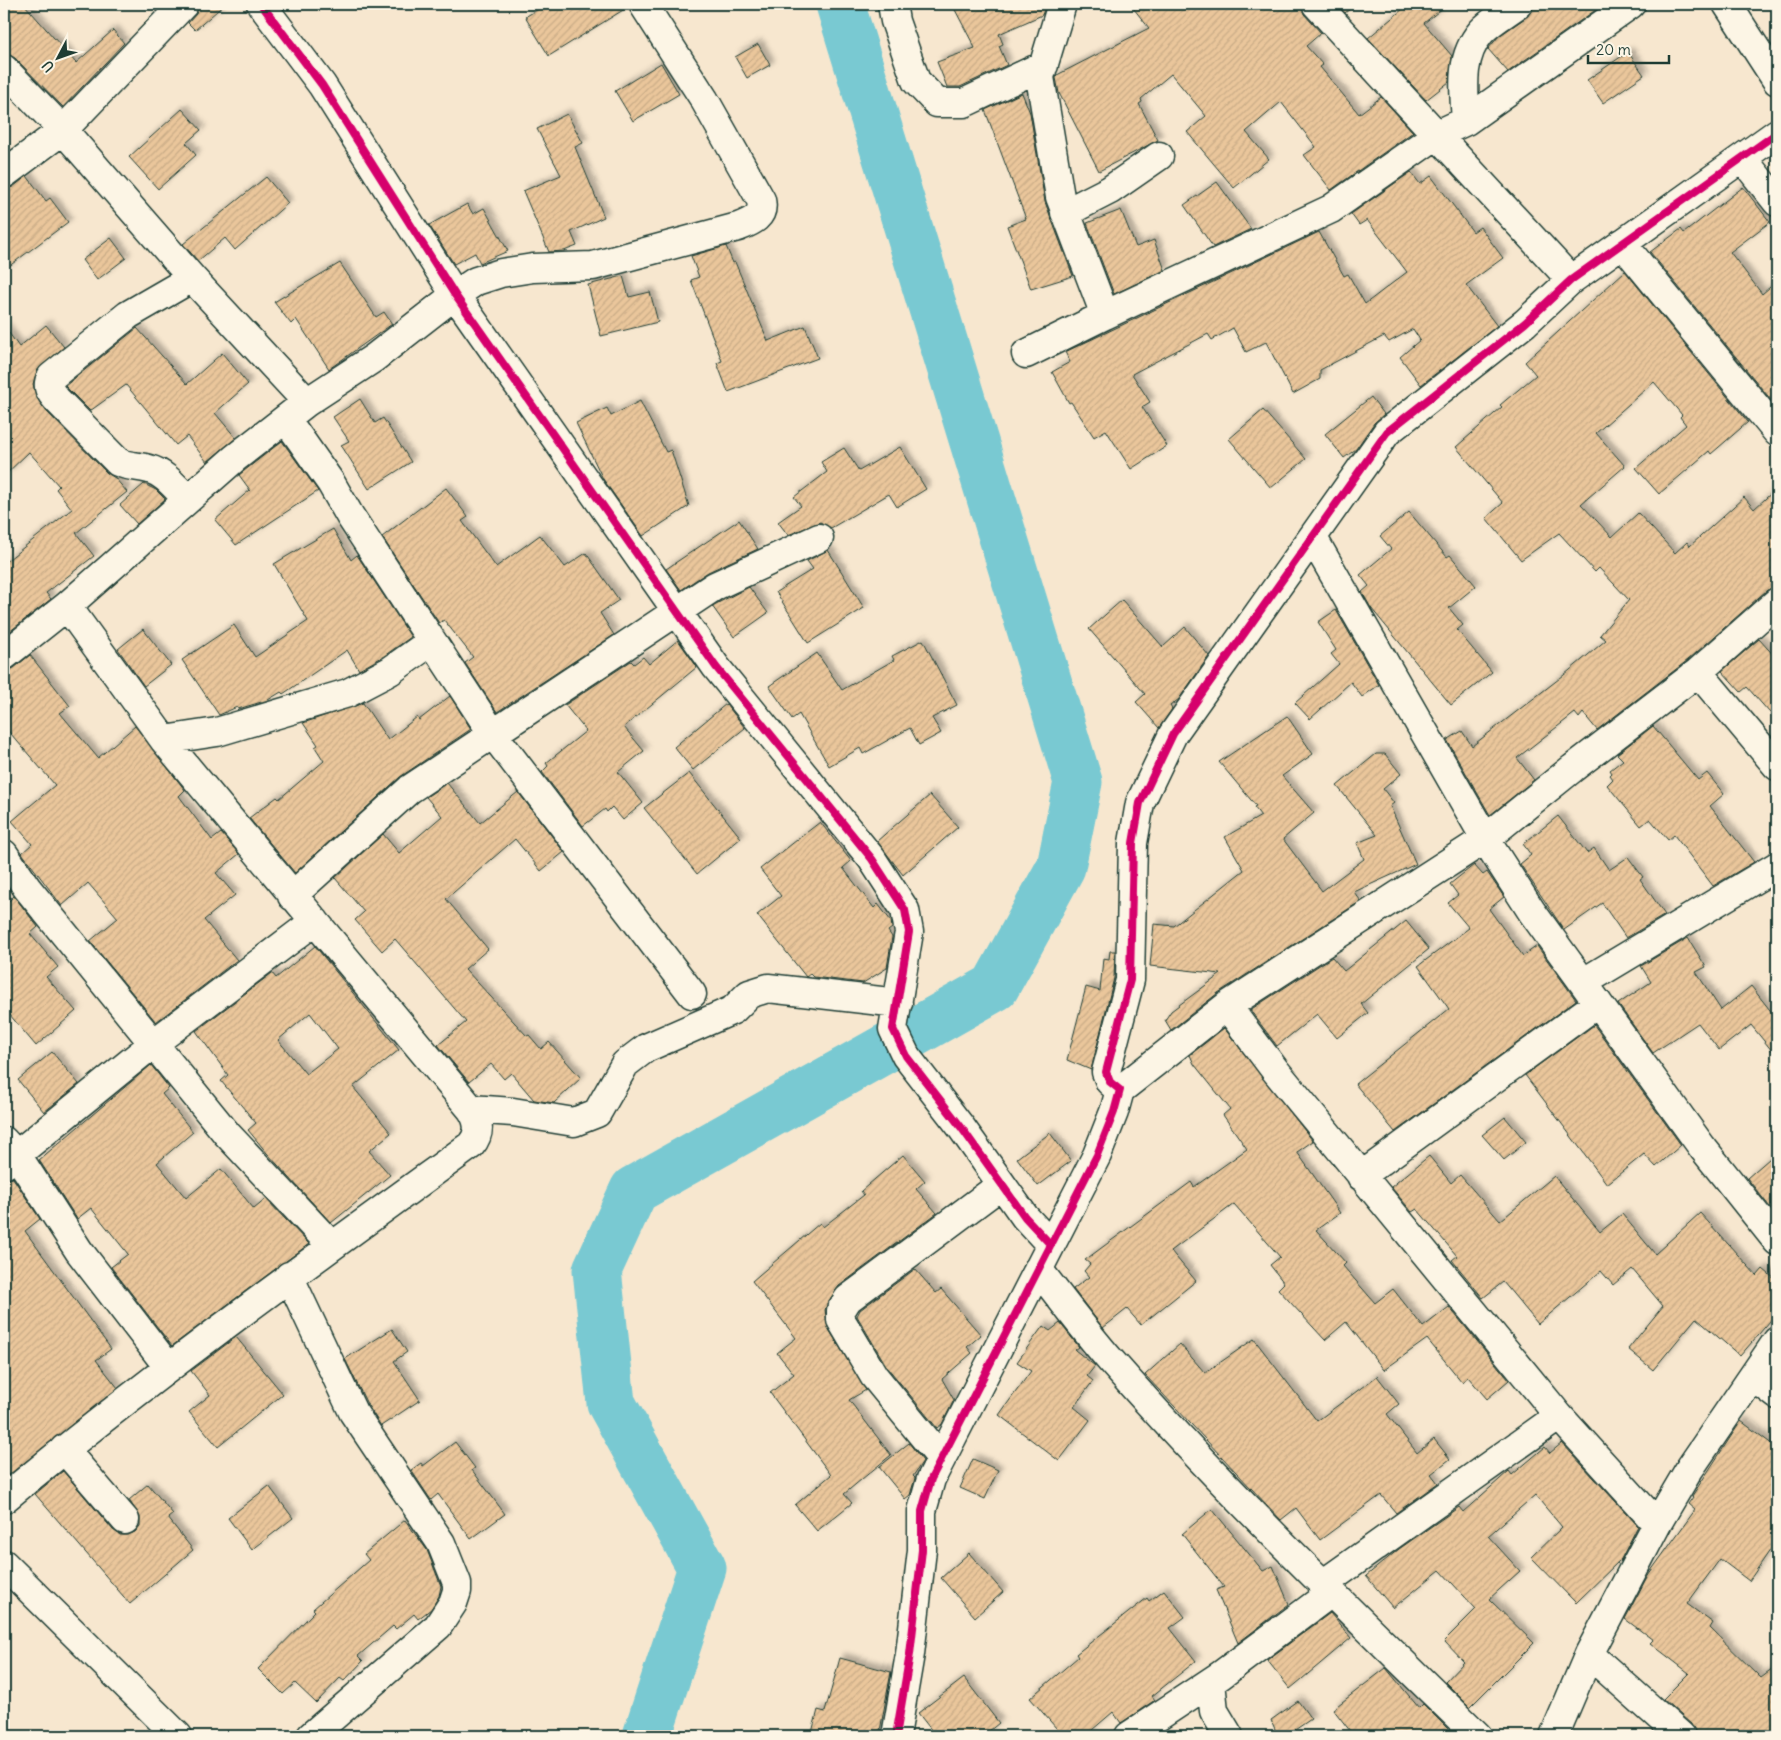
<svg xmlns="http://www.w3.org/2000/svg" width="1781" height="1740" font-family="Delius,sans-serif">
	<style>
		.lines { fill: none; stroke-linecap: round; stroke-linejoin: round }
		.river { stroke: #79c9d2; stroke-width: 49 }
		.building { fill: url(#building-hatch); stroke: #1f3d34; fill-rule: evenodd; filter: url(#shadow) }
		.minor-casing { stroke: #1f3d34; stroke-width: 31 }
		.minor { stroke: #fcf5e5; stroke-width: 28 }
		.cycleway-casing { stroke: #fcf5e5; stroke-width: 11 }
		.cycleway { stroke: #d6006c; stroke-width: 8 }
	</style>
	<defs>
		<pattern id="building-hatch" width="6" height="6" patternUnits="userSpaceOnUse" patternTransform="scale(1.25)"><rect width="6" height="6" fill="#eac69b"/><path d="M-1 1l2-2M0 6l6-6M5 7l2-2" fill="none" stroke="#c8ab86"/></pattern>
		<filter id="shadow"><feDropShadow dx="4.5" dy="-4.5" stdDeviation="2.5" flood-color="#0004"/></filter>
	</defs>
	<rect width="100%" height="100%" fill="#f7e7cf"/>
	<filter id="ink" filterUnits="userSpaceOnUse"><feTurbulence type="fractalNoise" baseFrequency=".02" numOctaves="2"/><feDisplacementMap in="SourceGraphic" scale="10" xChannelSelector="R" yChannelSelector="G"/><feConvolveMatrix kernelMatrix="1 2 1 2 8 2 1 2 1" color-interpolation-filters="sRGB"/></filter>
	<g filter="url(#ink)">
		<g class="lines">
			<!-- river -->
			<path class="river" d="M647 1736 702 1568 611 1403 597 1270 634 1190 995 987 1061 867 1078 782 840 4"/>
		</g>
		<!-- building -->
		<path class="building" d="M4 4H24L76 63 113 30 124 43 63 107 15 58 4 52Z
			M199 4H225L195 30 188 23 196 14Z
			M547 4H628V7L549 56 525 17Z
			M952 4H1046L1042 15 999 34 1003 44 999 46 1007 65 960 87H947L937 62 975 48Z
			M1130 4H1301L1304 14 1321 33 1306 46 1323 65 1320 67 1359 114 1381 97 1413 132 1331 190 1304 155 1316 147 1281 102 1246 132 1269 159 1234 188 1187 132 1206 116 1171 74 1141 99 1142 102 1139 104 1158 140 1099 171 1059 93 1056 78 1057 75 1149 28Z
			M1337 4H1356L1345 13Z
			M1409 4H1448L1424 23 1452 56 1449 82 1426 100 1368 38Z
			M1533 4H1604L1508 72 1488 49 1499 36 1528 16Z
			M758 44 770 65 747 78 735 57Z
			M1628 52 1644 75 1603 103 1587 80Z
			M661 63 679 94 633 121 615 91Z
			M1022 93 1030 113 1045 202 1073 276 1031 289 1007 226 1026 219 985 110Z
			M182 109 201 130 186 143 196 155 158 189 129 157Z
			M567 114 583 143 575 147 604 217 571 232 577 246 564 251 549 252 523 191 561 175 537 129Z
			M1411 172 1420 184 1431 176 1473 232 1480 227 1503 258 1466 285 1497 326 1421 385 1400 357 1420 340 1413 329 1389 342 1384 336 1320 370V379L1293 394 1266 342 1246 352 1233 328 1212 340 1208 334 1132 374 1150 402 1142 407 1167 446 1131 469 1106 430 1094 437 1071 402 1069 403 1052 372 1070 362 1065 352 1319 232 1344 276 1348 274 1365 304 1407 272 1367 220 1359 225 1351 214Z
			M27 176 46 201 50 198 68 222 4 270V189L13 187Z
			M266 177 288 203 235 250 225 238 198 261 183 244Z
			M1217 182 1251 229 1213 247 1184 205Z
			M1743 187 1770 222 1730 252 1762 294 1777 281V397L1772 401 1650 252 1681 229 1684 233Z
			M467 204 473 214 484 208 508 251 480 263 475 253 454 264 429 225Z
			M1121 210 1136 247 1154 240 1165 270 1114 294 1087 223Z
			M111 238 126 258 97 280 82 260Z
			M726 246 733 263 735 262 768 341 805 326 818 358 728 392 717 363 722 361 691 280 699 277 691 256Z
			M340 263 376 317 384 312 392 324 329 369 296 319 291 324 274 302Z
			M1625 271 1748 422 1711 454 1709 451 1659 494 1636 468 1686 425 1680 417 1682 415 1654 382 1596 433 1625 466 1581 504 1612 537 1638 513 1675 553 1687 542 1690 546 1744 497 1754 509 1777 488V587L1767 590 1688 660 1597 730 1583 713 1579 718 1575 713 1517 758 1534 780 1490 815 1447 740 1462 731 1472 746 1564 675 1606 640 1600 635 1629 600 1599 568 1595 572 1559 533 1521 560 1486 518 1503 503 1456 447 1502 407 1500 405 1536 375 1525 362Z
			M623 276 629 297 650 292 658 322 601 336 588 285Z
			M46 325 64 347 37 371 33 384 37 398 46 411 107 473 115 478 127 492 76 533 94 556 46 593 51 599 4 636V563L72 509 56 489 59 486 29 452 4 476V326L19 347Z
			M137 328 187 384 222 353 248 384 215 413 236 438 207 462 187 436 176 445 126 385 90 411 65 386Z
			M1371 397 1384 414 1374 423 1356 449 1344 458 1325 434Z
			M360 399 375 423 383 418 411 462 369 489 341 445 349 441 333 417Z
			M640 401 666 452 671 450 689 506 643 536 603 479 576 423 607 408 611 416Z
			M1263 410 1306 459 1271 488 1229 439Z
			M282 441 318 491 236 545 215 520 250 490 239 475Z
			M900 447 926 489 897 507 889 494 831 528 820 522 788 535 778 522 801 506 794 497 827 472 821 462 844 448 859 471Z
			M144 484 156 490 165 499 137 524 120 505Z
			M446 488 468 517 462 521 496 567 540 535 565 567 586 553 619 600 600 613 614 635 497 712 465 663 473 657 444 620 439 623 382 537Z
			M1409 512 1447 557 1450 555 1476 586 1449 608 1463 625 1457 630 1492 672 1451 705 1371 608 1362 592 1369 586 1360 575 1391 549 1380 536Z
			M739 520 758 549 708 572 681 590 666 569Z
			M333 529 351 560 357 555 411 637 384 656 359 670 347 650 283 694 281 692 268 700 238 709 237 707 219 715 182 660 234 625 255 657 308 621 274 564Z
			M828 550 864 608 808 643 776 592 813 569 807 561Z
			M749 587 768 613 734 637 712 606Z
			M1122 600 1163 647 1185 627 1209 656 1179 699 1170 706 1172 709 1159 728 1136 702 1145 694 1089 629Z
			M1336 610 1379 685 1362 697 1351 682 1310 719 1295 703 1339 664 1331 654 1336 650 1318 622Z
			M143 629 171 665 144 686 118 649Z
			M1759 639 1777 659V721L1747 687 1741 692 1722 671Z
			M678 640 697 667 624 727 644 751 618 772 643 803 623 820 612 807 607 812 605 809 583 826 542 772 548 766 546 763 586 731 565 705 631 661 634 664 643 657 649 664Z
			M923 640 957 705 932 718 941 733 919 745 910 728 863 754 860 748 829 766 799 714 792 719 769 686 817 653 842 690 894 660 892 656Z
			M30 655 70 706 60 713 98 758 135 726 185 790 179 796 212 840 221 833 239 854 216 873 235 895 204 920 237 960 156 1022 90 941 118 918 88 883 62 906 22 853 32 844 12 821 55 785 4 726V671L14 668Z
			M450 696 471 729 400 777 295 873 249 818 277 797 279 799 324 761 315 747 318 745 303 723 363 703 388 740 417 717 419 720Z
			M726 704 745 728 693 770 674 747Z
			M1287 716 1313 754 1282 776 1314 813 1283 839 1322 891 1364 859 1357 843 1377 835 1337 786 1376 754H1385L1401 774 1383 789 1394 803 1390 806 1416 864 1354 892 1361 901 1218 993 1171 1030 1165 1020 1171 1011 1221 974 1150 966 1154 924 1174 926 1244 870 1225 837 1261 816 1254 807 1256 806 1219 762Z
			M1653 726 1698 780 1707 773 1724 794 1710 806 1754 862 1713 886 1674 835 1668 840 1650 819 1641 826 1607 785 1613 779 1610 775 1612 773 1610 770 1623 760 1617 754Z
			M689 773 741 838 697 874 644 808Z
			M447 783 480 823 518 792 564 852 541 871 515 839 446 899 488 949 465 969 527 1036 529 1035 541 1049 549 1042 581 1078 554 1103 534 1100 511 1073 504 1079 491 1064 469 1082 438 1045 466 1022 395 939 382 951 355 920 364 912 335 878 383 834 399 853 442 816 426 797Z
			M930 795 958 827 903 875 877 841Z
			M1558 816 1587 853 1594 848 1609 870 1628 857 1643 877 1640 879 1665 915 1626 938 1602 903 1564 930 1520 864 1531 855 1523 844Z
			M820 822 851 861 843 868 874 908 878 904 891 921 892 928 888 931 892 937 887 968 863 983 813 977 810 974 806 977 757 915 781 896 760 869Z
			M1474 865 1483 875 1487 872 1504 897 1489 909 1523 956 1537 946 1576 1000 1395 1132 1355 1084 1449 1009 1418 966 1469 928 1448 903 1458 895 1450 884Z
			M14 896 38 927 30 934 58 967 46 977 76 1011 36 1046 4 1008V906Z
			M1406 921 1429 949 1361 1004 1368 1013 1337 1038 1317 1014 1277 1046 1250 1010 1332 957 1344 971Z
			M1688 938 1706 967 1696 972 1721 1010 1751 986 1777 1019V1057L1751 1025 1719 1050 1698 1023 1653 1053 1618 1004 1651 982 1641 966Z
			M315 946 399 1050 353 1087 391 1133 369 1151 390 1175 331 1223 267 1153 248 1130 256 1123 221 1081 228 1075 196 1031 272 973 276 978ZM310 1013 338 1049 306 1074 278 1040Z
			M1110 951H1115L1114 978 1091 1070 1067 1060 1086 987 1100 991 1103 958 1109 959Z
			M1594 1025 1681 1145 1656 1167 1644 1154 1607 1184 1525 1075Z
			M1224 1028 1313 1141 1297 1152 1340 1213 1316 1230 1346 1263 1343 1266 1375 1303 1393 1289 1423 1327 1449 1307 1509 1380 1487 1399 1468 1377 1462 1382 1427 1339 1384 1370 1346 1322 1325 1340 1278 1289 1284 1283 1270 1265 1280 1257 1234 1204 1171 1251 1196 1281 1141 1325 1127 1309 1103 1328 1073 1289 1089 1277 1084 1271 1090 1264 1085 1260 1191 1182 1194 1187 1247 1149 1223 1115 1230 1109 1194 1064 1190 1055Z
			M52 1052 79 1084 44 1112 18 1080Z
			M151 1065 169 1088 162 1094 193 1132 157 1163 186 1198 221 1169 254 1209 266 1199 309 1244 172 1346 111 1267 128 1254 91 1208 77 1219 39 1160Z
			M1505 1117 1526 1142 1504 1160 1482 1135Z
			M1050 1133 1071 1161 1038 1186 1017 1158Z
			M1777 1152V1216L1747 1178Z
			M903 1155 925 1181 916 1189 937 1213 839 1286 828 1302 825 1310 828 1328 866 1390 849 1400 891 1455 844 1494 852 1503 817 1531 795 1505 831 1475 770 1393 794 1374 777 1353 796 1338 752 1281 820 1223 823 1227 864 1195 861 1191Z
			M1429 1156 1451 1183 1460 1175 1500 1221 1554 1176 1600 1232 1622 1214 1655 1254 1700 1213 1757 1276 1763 1269 1777 1281V1313L1740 1356 1696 1318 1653 1370 1628 1349 1663 1306 1632 1269 1613 1285 1601 1271 1538 1324 1503 1282 1483 1298 1452 1260 1457 1256 1417 1209 1412 1212 1391 1187Z
			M13 1178 40 1219 25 1231 111 1349 96 1360 118 1388 4 1479V1180Z
			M915 1269 936 1293 941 1289 981 1335 967 1347 972 1353 942 1379 954 1400 942 1424 937 1428 887 1367 857 1316 860 1310Z
			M1060 1323 1079 1347 1075 1350 1095 1366 1087 1376 1093 1381 1074 1407 1090 1420 1059 1461 999 1415 1031 1371 1017 1362 1043 1326 1050 1331Z
			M392 1329 407 1352 394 1361 420 1400 381 1426 367 1404 345 1359Z
			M236 1337 283 1394 218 1447 189 1412 210 1395 191 1371Z
			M1254 1339 1317 1421 1377 1376 1399 1404 1387 1414 1417 1453 1434 1439 1450 1459 1431 1474 1438 1483 1396 1513 1381 1495 1320 1540 1296 1508 1281 1520 1145 1375 1180 1344 1205 1373Z
			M1741 1421 1777 1448V1540L1749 1581 1720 1559 1687 1604 1713 1623 1710 1628 1761 1678 1777 1666V1736H1696L1691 1724 1663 1699 1689 1673 1650 1643 1653 1640 1625 1619 1648 1575 1695 1510 1688 1504 1693 1497 1692 1496Z
			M455 1442 475 1468 472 1470 505 1514 471 1539 438 1494 431 1500 411 1470 421 1463 423 1466Z
			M909 1443 923 1461 913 1476 915 1478 910 1495 905 1499 879 1467Z
			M1562 1443 1638 1526 1621 1559 1576 1603 1531 1557 1562 1527 1535 1495 1488 1536 1520 1571 1489 1599 1534 1643 1470 1707 1445 1682 1464 1662 1444 1641 1476 1609 1440 1570 1393 1608 1366 1576 1399 1549 1459 1507 1463 1512 1509 1471 1512 1475 1545 1447 1550 1453Z
			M973 1459 998 1470 985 1499 960 1488Z
			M63 1471 113 1530 120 1535H127L135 1532 140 1526V1517L129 1500 148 1484 173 1514 168 1518 193 1550 130 1604 35 1494Z
			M269 1486 293 1518 252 1550 228 1518Z
			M1212 1509 1263 1571 1273 1566 1289 1604 1238 1643 1216 1590 1224 1587 1182 1534Z
			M405 1520 427 1550 441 1586 439 1596 431 1609 418 1619 414 1614 396 1629 393 1626 358 1656 363 1661 344 1681 340 1678 316 1703 295 1683 283 1694 258 1669 315 1611 313 1609 369 1560 364 1554Z
			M969 1553 1003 1592 975 1617 941 1578Z
			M1164 1590 1185 1617 1170 1628 1196 1661 1152 1696 1155 1700 1121 1723 1113 1712 1085 1736H1063L1030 1698 1078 1657 1076 1654 1147 1598 1149 1601Z
			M1330 1613 1351 1638 1290 1689 1267 1660Z
			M840 1658 891 1672 879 1736H811L818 1710 825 1712Z
			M1386 1668 1419 1708 1423 1704 1448 1729 1441 1736H1354L1333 1709Z
			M964 1678 999 1723 983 1736H936L918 1713Z
			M1298 1701 1311 1719 1286 1736H1278L1271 1720Z"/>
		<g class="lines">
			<defs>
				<path id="minor" d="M261 4 322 85 455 295 716 667 872 859 905 910 909 932 893 1029 906 1056 961 1127 1025 1217 1051 1245
					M892 4 895 21 916 81 937 103H964L1044 65
					M1062 4 1040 77 1060 197 1105 315 1331 209 1438 134 1466 121 1631 4
					M1316 4 1571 280
					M1727 4 1777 81
					M4 69 63 130 192 278 307 402
					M1466 121C1464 90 1459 58 1481 32 1491 21 1506 13 1518 4
					M1743 159 1777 202
					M4 174 63 130 184 4
					M1065 213 1110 190 1159 156
					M1622 243 1777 432
					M1026 354 1105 315
					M286 419 331 483 350 516 493 734 692 994
					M187 499C176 488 165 473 149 469 138 466 129 467 118 462L57 400C50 392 46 387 51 377L128 315 192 278
					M1313 538 1489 845 1532 912 1702 1147 1777 1241
					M4 656 67 606 235 458 307 402 374 358 455 295 476 281 501 273 533 268 593 266 738 227C751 222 765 217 761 200L704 99 643 4
					M1698 672 1777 766
					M164 740 217 732 348 693 390 671 432 641
					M4 854 27 888 227 1134 332 1246
					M292 896 410 789 715 586 819 538
					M1584 982 1777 866
					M1227 1006 1275 1070 1559 1416 1657 1524
					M1120 1090 1227 1006 1485 839 1573 768 1698 672 1777 602
					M471 1109 513 1112 574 1122 597 1113 625 1064 646 1048 733 1010 749 994 768 988 898 1003
					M4 1141 17 1155 79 1251 169 1368
					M4 1165 154 1043 315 921
					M1361 1176 1598 1003
					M1038 1269C1062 1300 1085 1331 1111 1361 1226 1492 1353 1614 1478 1736
					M289 1276 353 1412 441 1543 457 1583V1591L453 1603 438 1626 311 1736
					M1754 1377 1777 1395
					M64 1449 125 1520
					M941 1458 874 1376 841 1320V1310L848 1299 1001 1185
					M4 1499C154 1374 313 1260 471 1145 481 1133 479 1121 471 1109L164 740 67 606
					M4 1564 178 1736
					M1323 1584 1559 1416
					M1589 1654 1681 1736
					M1211 1682 1214 1711 1229 1736
					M896 1736 910 1654 922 1550V1511L931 1479 1097 1155 1114 1112 1120 1090 1110 1082 1106 1072 1130 980 1133 843 1140 803 1173 734 1387 432 1525 323 1571 280 1777 133
					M1129 1736 1221 1675 1332 1592
					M1554 1736 1589 1654 1657 1524 1690 1468 1777 1341"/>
			</defs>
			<!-- minor casing -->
			<use href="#minor" class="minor-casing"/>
			<!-- minor -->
			<use href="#minor" class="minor"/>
			<defs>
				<path id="cycleway" d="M261 4 322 85 455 295 716 667 872 859 905 910 909 932 893 1029 906 1056 961 1127 1025 1217 1051 1245
					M896 1736 910 1654 922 1550V1511L931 1479 1097 1155 1114 1112 1120 1090 1110 1082 1106 1072 1130 980 1133 843 1140 803 1173 734 1387 432 1525 323 1571 280 1777 133"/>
			</defs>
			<!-- cycleway casing -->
			<use href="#cycleway" class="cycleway-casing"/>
			<!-- cycleway -->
			<use href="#cycleway" class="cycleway"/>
		</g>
	</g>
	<!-- margin -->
	<rect width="1781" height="1740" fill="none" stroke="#fcf5e5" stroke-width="20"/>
	<rect x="10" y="10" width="1761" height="1720" fill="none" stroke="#1f3d34" stroke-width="2" filter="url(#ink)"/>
	<!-- north arrow -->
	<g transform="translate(58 58) rotate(229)" stroke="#fcf5e5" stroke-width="4" paint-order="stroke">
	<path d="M0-4L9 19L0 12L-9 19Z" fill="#1f3d34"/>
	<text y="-8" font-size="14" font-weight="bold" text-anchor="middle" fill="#1f3d34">U</text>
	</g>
	<!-- scale -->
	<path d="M1588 55v8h81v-8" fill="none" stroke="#1f3d34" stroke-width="2.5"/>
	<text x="1596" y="55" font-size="15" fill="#1f3d34" stroke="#fcf5e5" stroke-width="4" paint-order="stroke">20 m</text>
</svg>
